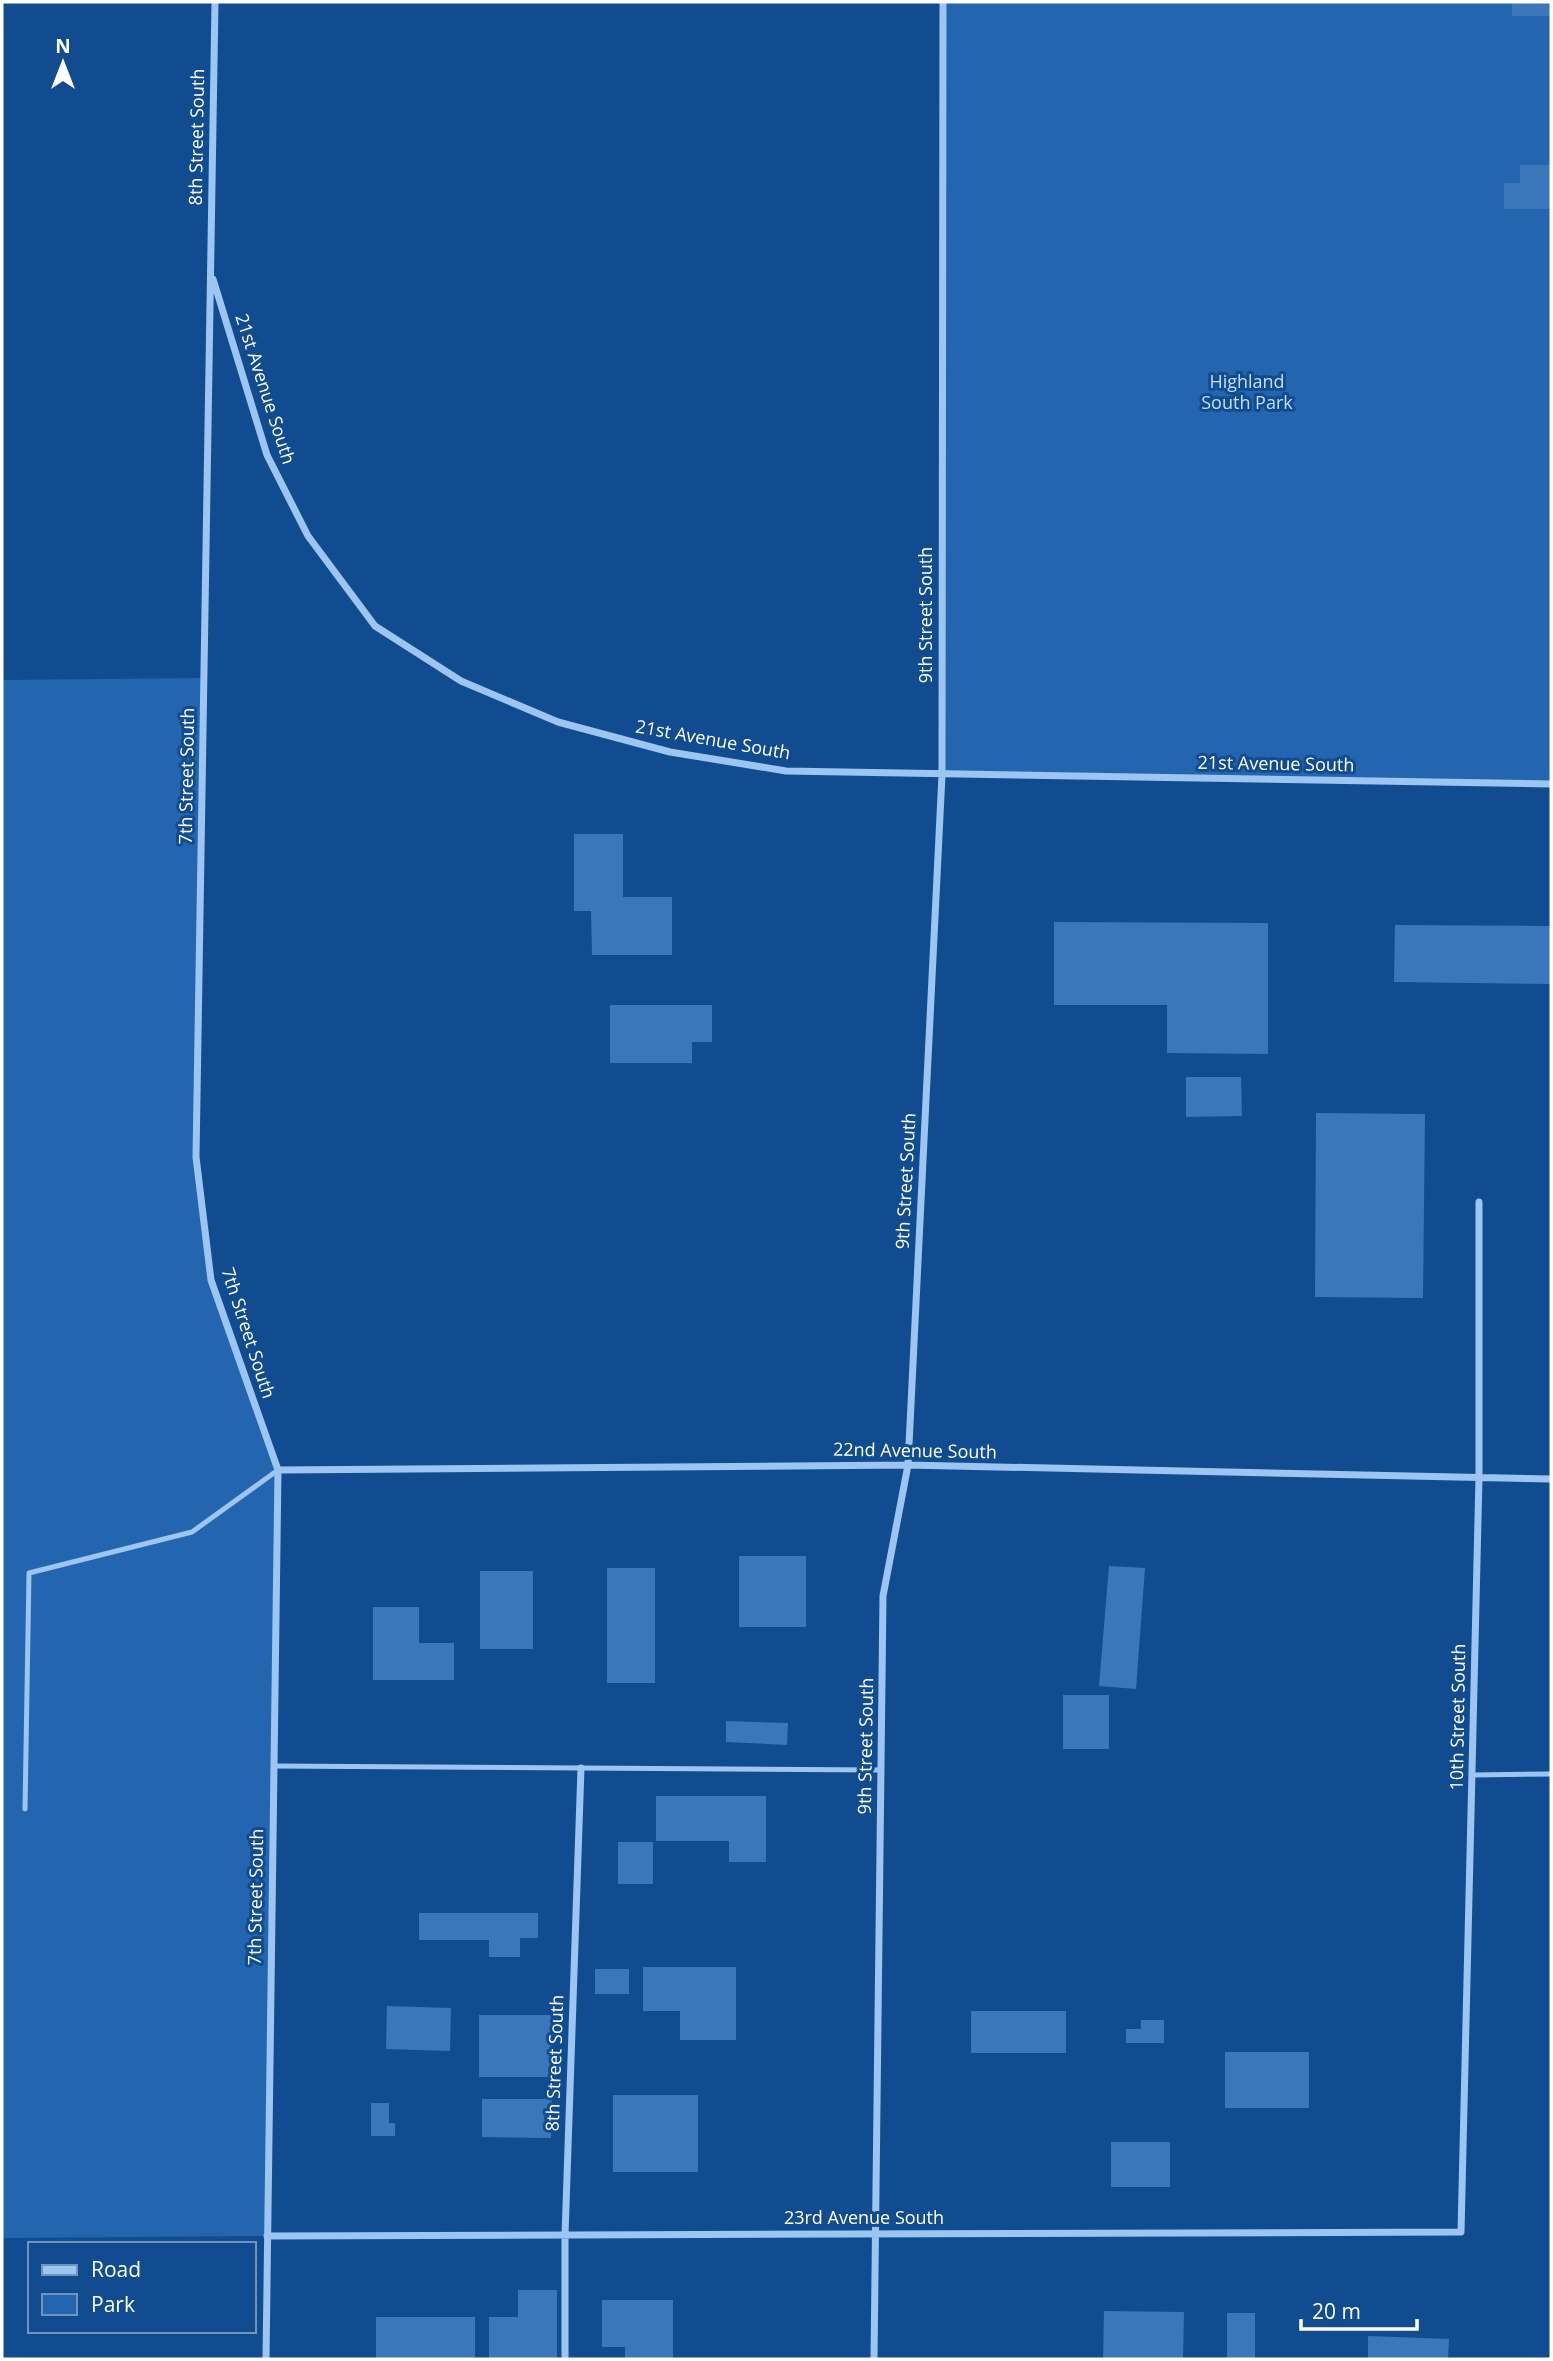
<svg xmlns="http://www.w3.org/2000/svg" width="1553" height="2361" font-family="'Open Sans',sans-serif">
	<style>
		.green { fill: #2366af }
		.building { fill: #3a76b9 }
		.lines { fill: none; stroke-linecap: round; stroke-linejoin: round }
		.service { stroke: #9dc5f2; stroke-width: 5 }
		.minor { stroke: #9dc5f2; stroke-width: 7 }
		.labels { text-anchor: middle; stroke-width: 6; stroke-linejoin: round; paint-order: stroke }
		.street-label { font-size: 18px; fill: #fff; stroke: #124c90 }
		.park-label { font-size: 18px; fill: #c4dffd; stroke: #124c90 }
	</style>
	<rect width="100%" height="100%" fill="#124c90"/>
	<!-- green -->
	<path class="green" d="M943 2H1551V783L942 775Z
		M204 678 196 1157 211 1280 278 1470 267 2236 2 2238V680Z"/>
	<!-- building -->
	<path class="building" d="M1512 2H1551V16H1512Z
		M1520 165H1551V209H1504V183H1520Z
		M574 834H623V897H672V955H592L591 911H574Z
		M1054 922 1268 923V1054L1167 1053V1005H1054Z
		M1395 925 1551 926V984L1394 982Z
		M610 1005H712V1042H692V1063H610Z
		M1186 1077H1241L1242 1116 1186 1117Z
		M1316 1113 1425 1114 1423 1298 1315 1297Z
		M739 1556H806V1627H739Z
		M1109 1566 1145 1568 1136 1689 1099 1686Z
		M607 1568H655V1683H607Z
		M480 1571H533V1649H480Z
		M373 1607H419V1643H454V1680H373Z
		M1063 1695H1109V1749H1063Z
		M726 1721 788 1723 787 1745 726 1742Z
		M656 1796H766V1862H729V1841H656Z
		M618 1842H653V1884H618Z
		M419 1913H538V1938H520V1957H489V1940H419Z
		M643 1967H736V2040H680V2011H643Z
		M595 1969H629V1994H595Z
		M387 2006 451 2008 450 2051 386 2049Z
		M971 2011H1066V2053H971Z
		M479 2015H552V2077H479Z
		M1141 2020H1164V2043H1126V2029H1141Z
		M1225 2052H1309V2108H1225Z
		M613 2095H698V2172H613Z
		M482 2099H552L551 2138 482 2137Z
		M371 2103H389V2123H395V2136H371Z
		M1111 2142H1170V2187H1111Z
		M518 2290H557V2359H489V2317H518Z
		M602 2300H673V2359H625V2347H602Z
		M1104 2311 1184 2312 1183 2359H1103Z
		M1227 2313H1255V2359H1227Z
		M376 2317H475V2359H376Z
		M1368 2336 1449 2339 1448 2359H1368Z"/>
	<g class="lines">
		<!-- service -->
		<path class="service" d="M274 1766 881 1770
			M1472 1775 1551 1774
			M25 1809 29 1573 192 1532 278 1470"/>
		<!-- minor -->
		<path class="minor" d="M215 2 196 1157 211 1280 278 1470 266 2359
			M213 279 267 455 308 536 375 626 461 681 558 722 670 752 786 771 1551 784
			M278 1470 908 1465 1551 1479
			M267 2236 1461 2232 1479 1477V1202
			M565 2359V2235L581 1768
			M874 2359 883 1596 908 1465 942 775 943 2"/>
	</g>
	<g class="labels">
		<!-- street labels -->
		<g class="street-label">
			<text transform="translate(197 137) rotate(-89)" y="6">8th Street South</text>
			<text transform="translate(265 389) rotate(72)" y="6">21st Avenue South</text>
			<text transform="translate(926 615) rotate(-90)" y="6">9th Street South</text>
			<text transform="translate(713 740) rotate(10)" y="6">21st Avenue South</text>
			<text transform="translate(1276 764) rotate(1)" y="6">21st Avenue South</text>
			<text transform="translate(187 776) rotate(-89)" y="6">7th Street South</text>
			<text transform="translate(906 1181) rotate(-87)" y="6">9th Street South</text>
			<text transform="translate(248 1333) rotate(72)" y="6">7th Street South</text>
			<text transform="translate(915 1451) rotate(1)" y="6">22nd Avenue South</text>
			<text transform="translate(1458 1717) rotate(-89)" y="6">10th Street South</text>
			<text transform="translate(866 1746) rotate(-89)" y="6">9th Street South</text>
			<text transform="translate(256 1897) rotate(-89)" y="6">7th Street South</text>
			<text transform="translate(555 2063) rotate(-88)" y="6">8th Street South</text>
			<text x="864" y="2224">23rd Avenue South</text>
		</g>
		<!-- park labels -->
		<g class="park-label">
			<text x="1247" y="388">Highland<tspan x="1247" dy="21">South Park</tspan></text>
		</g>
	</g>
	<!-- border -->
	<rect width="1553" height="2361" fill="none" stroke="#ffffff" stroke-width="7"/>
	<!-- legend -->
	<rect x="28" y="2242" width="228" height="91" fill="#124c90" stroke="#7194bc" stroke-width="2"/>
	<rect x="42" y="2265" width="35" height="10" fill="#9dc5f2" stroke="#7194bc" stroke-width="2"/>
	<text x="91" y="2277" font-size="21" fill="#ffffff">Road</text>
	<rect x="42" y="2294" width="35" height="21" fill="#2366af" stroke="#7194bc" stroke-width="2"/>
	<text x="91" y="2312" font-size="21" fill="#ffffff">Park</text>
	<!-- north arrow -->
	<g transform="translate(63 63)" stroke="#124c90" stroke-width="5" paint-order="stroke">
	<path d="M0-5L12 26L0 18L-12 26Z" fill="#ffffff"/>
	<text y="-10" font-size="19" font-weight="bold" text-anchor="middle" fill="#ffffff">N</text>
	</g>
	<!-- scale -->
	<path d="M1301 2319v10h116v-10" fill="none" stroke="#ffffff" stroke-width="3.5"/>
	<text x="1312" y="2319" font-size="21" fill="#ffffff" stroke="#124c90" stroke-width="5" paint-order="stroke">20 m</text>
</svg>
